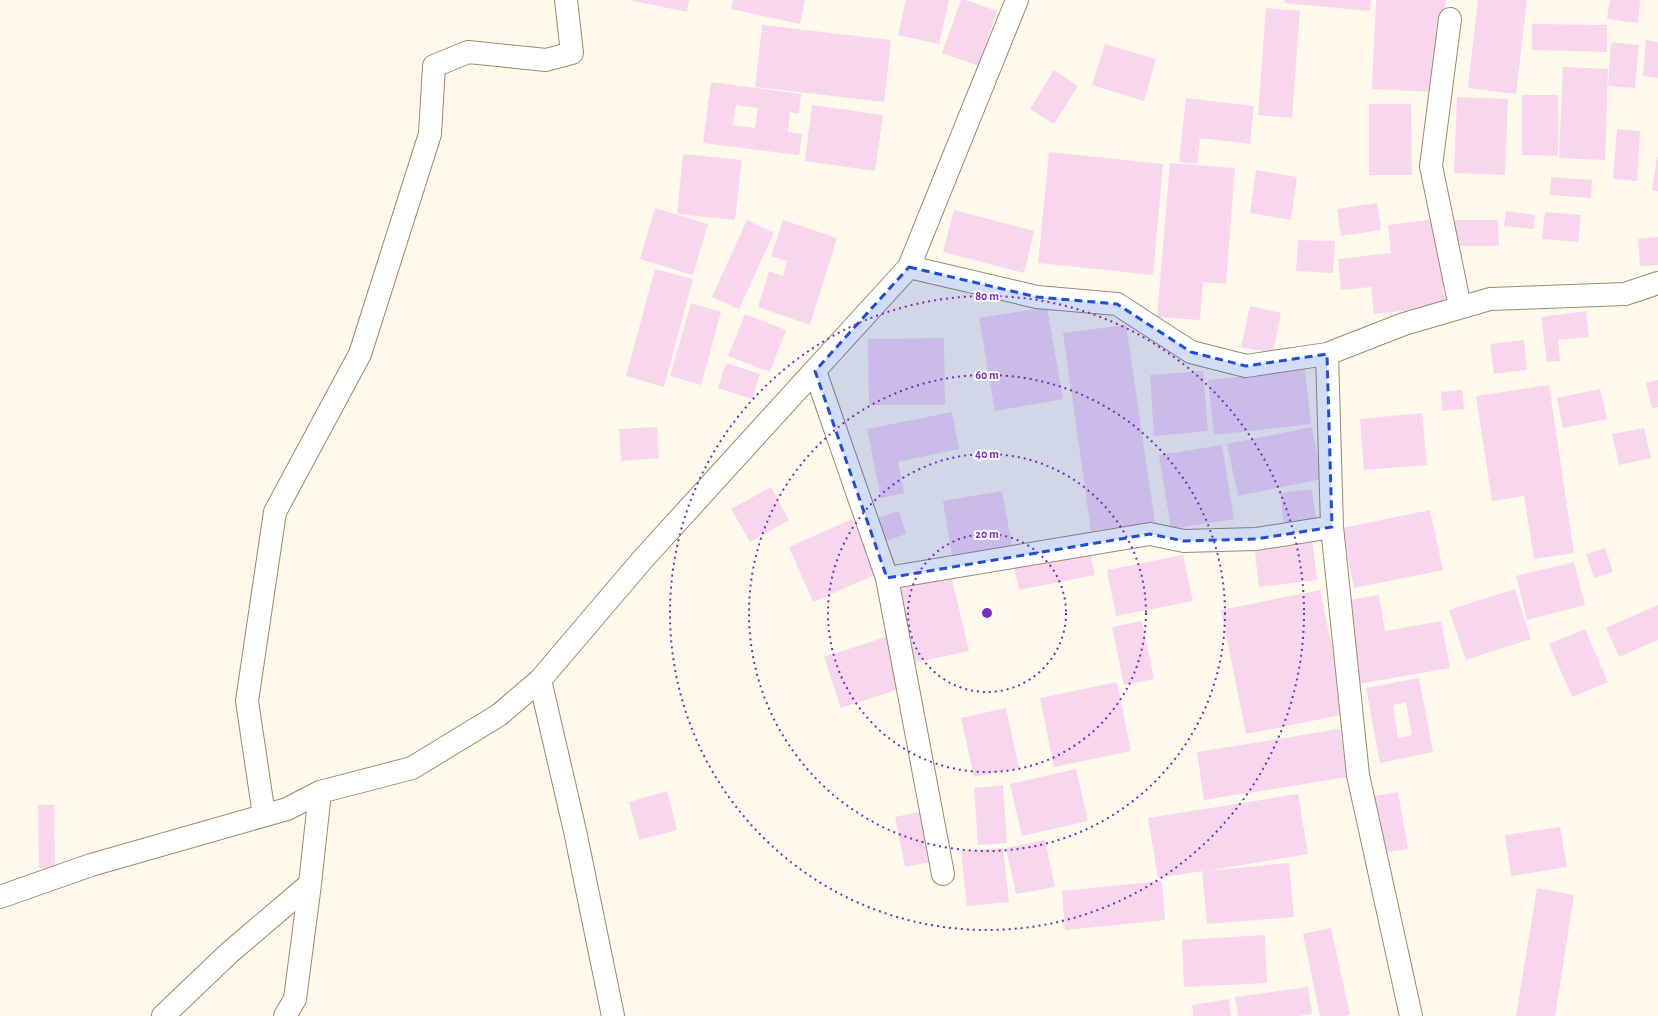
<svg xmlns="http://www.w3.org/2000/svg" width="1658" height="1016" font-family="'Alegreya Sans',sans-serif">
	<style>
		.building { fill: #f7d6ee; fill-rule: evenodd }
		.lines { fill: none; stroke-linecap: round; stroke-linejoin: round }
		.minor-casing { stroke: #988b6b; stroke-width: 24 }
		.tertiary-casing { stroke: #988b6b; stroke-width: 24 }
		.minor { stroke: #fff; stroke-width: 22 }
		.tertiary { stroke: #fff; stroke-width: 22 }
		.marked { fill: #1d4ed8; fill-opacity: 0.2; stroke: #1d4ed8; stroke-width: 3; stroke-dasharray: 8 5; stroke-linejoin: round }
		.ring { fill: none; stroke: #7b2cbf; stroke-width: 2; stroke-dasharray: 2 4 }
		.centre { fill: #7b2cbf; stroke: #fff; stroke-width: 2 }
		.ring-label { font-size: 12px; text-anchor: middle; font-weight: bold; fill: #7b2cbf; stroke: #fff; stroke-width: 4; stroke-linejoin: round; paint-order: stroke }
	</style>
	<rect width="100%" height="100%" fill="#fff9eb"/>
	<!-- building -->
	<path class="building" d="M629 0H689L687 12Z
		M733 0H805L800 24 731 9Z
		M906 0H949L939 44 898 35Z
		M961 0H966L997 11 979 66 942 53Z
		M1285 0H1371L1370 11 1284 3Z
		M1376 0H1446L1434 92 1372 89Z
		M1478 0H1527L1516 94 1468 88Z
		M1610 0H1640L1638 23 1607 19Z
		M1266 8 1300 11 1292 118 1258 115Z
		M1532 24 1607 25V52L1532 50Z
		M762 25 891 40 884 102 755 87Z
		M1646 40 1658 42V78L1643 76Z
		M1611 42 1639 45 1635 88 1608 86Z
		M1105 44 1156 59 1144 101 1092 85Z
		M1563 67 1608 69 1605 160 1559 158Z
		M1054 70 1078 86 1054 124 1030 109Z
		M711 82 801 94 799 114 790 112 788 132 802 134 799 155 703 143ZM736 105 758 108 755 128 733 125Z
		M1522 95H1558V156L1522 155Z
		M1457 97 1508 99 1505 175 1454 173Z
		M1186 98 1254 106 1250 144 1200 138 1197 164 1179 162Z
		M1369 104H1411L1412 175H1369Z
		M812 105 883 115 875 171 805 161Z
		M1617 129 1640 131 1637 181 1613 179Z
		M1049 152 1163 164 1153 275 1038 263Z
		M683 154 742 160 735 220 677 214Z
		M1657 157H1658V191L1652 190Z
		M1170 163 1235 168 1226 284 1203 282 1200 320 1157 317Z
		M1256 170 1297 177 1291 220 1250 213Z
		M1551 177 1592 180 1591 198 1550 195Z
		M1377 203 1381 230 1341 236 1337 209Z
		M655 208 708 224 693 275 640 259Z
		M954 210 1034 231 1024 273 943 252Z
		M1506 211 1535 215 1533 229 1504 226Z
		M1545 212 1581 215 1578 242 1542 239Z
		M1436 219 1445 306 1374 314 1371 287 1341 290 1338 259 1391 253 1388 225Z
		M747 220 774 233 739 309 712 297Z
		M783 220 837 238 810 325 758 307 769 271 783 276 787 261 771 256Z
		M1454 220H1498L1499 246H1454Z
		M1658 237V265L1640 266 1638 239Z
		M1298 240 1335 241 1333 273 1296 271Z
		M655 269 693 279 664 387 626 376Z
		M691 303 721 312 701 385 670 376Z
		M1250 306 1281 313 1273 353 1241 347Z
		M1047 307 1063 399 995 411 979 318Z
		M1586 311 1589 337 1558 340 1560 361 1547 362 1541 317Z
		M745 314 786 330 770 372 728 356Z
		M1126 325 1155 522 1091 531 1063 333Z
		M944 338 945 405H869L868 339Z
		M1524 340 1527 370 1494 374 1490 344Z
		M726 363 760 374 752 399 718 388Z
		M1305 369 1311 424 1214 435 1208 380Z
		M1203 371 1208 431 1154 436 1150 375Z
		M1658 380V407L1652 408 1646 383Z
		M1549 385 1574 553 1534 559 1524 496 1492 501 1476 396Z
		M1600 389 1607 419 1563 428 1557 398Z
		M1462 390 1464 409 1442 411 1441 392Z
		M952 412 959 449 898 462 904 493 881 498 867 429Z
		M1422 413 1427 465 1364 470 1360 419Z
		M657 427 659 458 621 461 619 429Z
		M1312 427 1322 479 1238 496 1227 444Z
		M1644 428 1651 458 1619 465 1612 434Z
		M1222 445 1234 519 1171 529 1159 455Z
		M771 487 789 520 750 542 731 509Z
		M1312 489 1317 525 1285 530 1280 493Z
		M1002 491 1012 546 952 556 943 501Z
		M1430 510 1443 570 1354 588 1342 528Z
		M899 511 906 534 882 542 875 519Z
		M852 519 877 574 813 602 789 547Z
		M1312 537 1317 580 1259 587 1254 544Z
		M1089 547 1095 575 1019 590 1013 562Z
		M1605 548 1613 572 1594 578 1586 554Z
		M1183 555 1193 601 1116 616 1107 570Z
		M1574 562 1585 605 1527 620 1516 576Z
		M950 571 969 651 913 663 894 584Z
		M1515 589 1531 639 1466 660 1449 610Z
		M1320 590 1346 714 1246 734 1221 610Z
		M1379 595 1385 631 1441 621 1450 668 1358 684 1344 601Z
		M1658 605V640L1619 657 1606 628Z
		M1142 621 1154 679 1124 685 1112 627Z
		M1585 629 1608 682 1572 697 1549 644Z
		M888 636 905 687 841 708 824 657Z
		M1419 678 1433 752 1380 763 1366 688ZM1406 702 1412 735 1398 738 1393 705Z
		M1117 682 1131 751 1054 767 1040 698Z
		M1006 708 1019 768 974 777 961 718Z
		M1340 729 1348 777 1204 800 1197 752Z
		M1076 769 1088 821 1022 836 1010 784Z
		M1003 785 1007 843 978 845 974 788Z
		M667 791 677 830 639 840 629 802Z
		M1398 792 1408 849 1383 853 1374 796Z
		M1298 794 1308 854 1206 871 1289 863 1294 917 1207 924 1202 871 1158 878 1148 818Z
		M38 805H54L55 868H39Z
		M924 811 934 861 905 867 895 817Z
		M1560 827 1567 867 1511 876 1505 835Z
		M1045 840 1055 887 1016 894 1006 848Z
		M1003 848 1009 902 967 906 961 851Z
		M1162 881 1165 920 1065 930 1062 891Z
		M1537 888 1574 895 1555 1016H1516Z
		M1331 928 1350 1015 1344 1016H1320L1303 934Z
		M1265 935 1267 983 1184 987 1182 940Z
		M1308 987 1312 1014 1298 1016H1238L1235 997Z
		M1229 999 1231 1016H1193L1192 1005Z"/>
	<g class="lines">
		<defs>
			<path id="minor" d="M1450 19 1431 166 1460 307
				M909 267 1037 297 1117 304 1191 352 1246 366 1327 354 1404 324 1490 299 1625 294 1658 283
				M1327 354 1332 527 1358 775 1411 1016
				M815 371 887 578 943 874
				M887 578 1150 534 1184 541 1256 539 1332 527
				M540 680 575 831 613 1016
				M264 815 247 701 275 512 360 354 430 134 434 66 468 52 546 60 572 53 566 0
				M163 1016 229 953 310 884 320 792
				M285 1016 295 999 310 884"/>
			<path id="tertiary" d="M0 897 91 865 287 809 320 792 412 768 499 715 540 680 643 559 909 267 1017 0"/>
		</defs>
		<!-- minor casing -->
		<use href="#minor" class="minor-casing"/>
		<!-- tertiary casing -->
		<use href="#tertiary" class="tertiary-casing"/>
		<!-- minor -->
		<use href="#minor" class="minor"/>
		<!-- tertiary -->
		<use href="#tertiary" class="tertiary"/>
	</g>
	<!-- marked area -->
	<path class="marked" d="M909 267 1037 297 1117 304 1191 352 1246 366 1327 354 1332 527 1256 539 1184 541 1150 534 887 578 815 371Z"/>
	<!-- distance rings -->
	<g class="ring">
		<circle cx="987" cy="613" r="79"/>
		<circle cx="987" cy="613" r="159"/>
		<circle cx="987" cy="613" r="238"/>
		<circle cx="987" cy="613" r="317"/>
	</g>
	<circle cx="987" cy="613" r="6" class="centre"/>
	<g class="ring-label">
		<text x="987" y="300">80 m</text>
		<text x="987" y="379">60 m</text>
		<text x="987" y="458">40 m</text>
		<text x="987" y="538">20 m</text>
	</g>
</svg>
